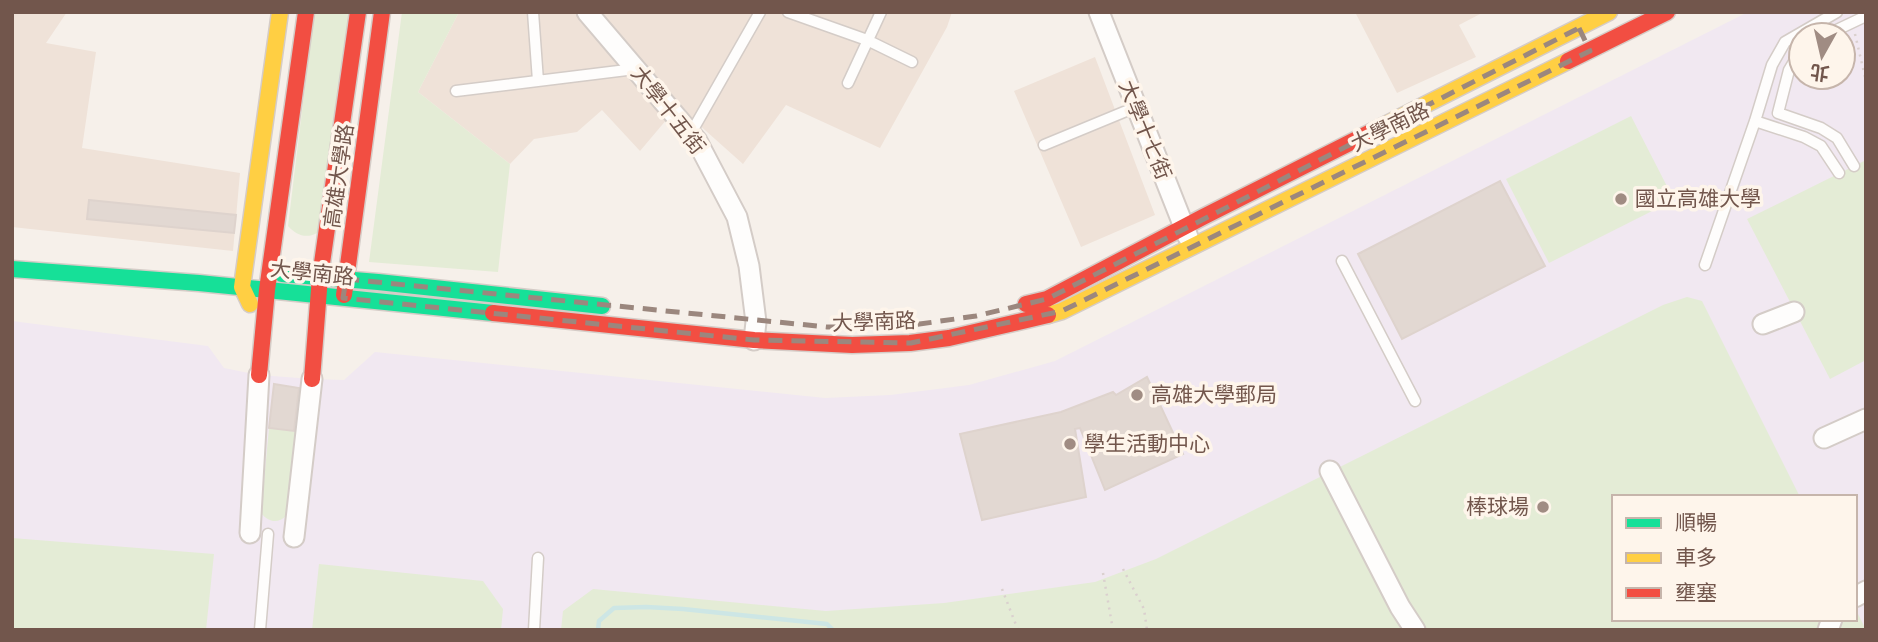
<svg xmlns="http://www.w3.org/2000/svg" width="1878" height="642" font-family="Signika,'Noto Sans TC',sans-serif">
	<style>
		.residential { fill: #efe2d8 }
		.education { fill: #f1e8f1; fill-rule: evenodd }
		.green { fill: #e4ecd6 }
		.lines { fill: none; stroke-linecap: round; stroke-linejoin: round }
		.stream { stroke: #cde6e5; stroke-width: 4.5 }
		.building { fill: #e2d8d2; stroke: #ded3cd; stroke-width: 2 }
		.lane-casing { stroke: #d4ccc7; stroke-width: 13 }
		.street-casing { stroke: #d4ccc7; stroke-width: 23 }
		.fast-casing { stroke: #d5ccc7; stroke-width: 19 }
		.slow-casing { stroke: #d5ccc7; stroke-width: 19 }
		.jam-casing { stroke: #d5ccc7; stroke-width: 19 }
		.path { stroke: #dad0ce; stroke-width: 2.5; stroke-dasharray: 2 5; stroke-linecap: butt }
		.lane { stroke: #fefdfc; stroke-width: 10 }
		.street { stroke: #fefdfc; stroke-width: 19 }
		.fast { stroke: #16e098; stroke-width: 16 }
		.slow { stroke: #ffcf43; stroke-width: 16 }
		.jam { stroke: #f24e42; stroke-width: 16 }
		.marked { fill: none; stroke: #9b877e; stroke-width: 5; stroke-dasharray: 14 9; stroke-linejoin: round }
		.poi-dot { fill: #a08c83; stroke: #fef5eb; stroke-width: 2.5 }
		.labels { text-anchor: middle; stroke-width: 7; stroke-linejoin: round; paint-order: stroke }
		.street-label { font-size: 21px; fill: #72564c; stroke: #fef5eb }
		.poi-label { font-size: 21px; fill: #72564c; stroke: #fef5eb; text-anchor: start }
	</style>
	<rect width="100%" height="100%" fill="#f6f0ea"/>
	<!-- residential -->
	<path class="residential" d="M12 12H67L46 43 96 52 82 148 240 173 233 251 12 227Z
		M459 12H952L947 27 880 148 786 105 743 164 678 106 640 151 602 110 577 132 534 139 510 164 418 92Z
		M1355 12H1484L1459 25 1476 57 1397 93Z
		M1095 57 1155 215 1081 247 1014 91Z"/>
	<!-- education -->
	<path class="education" d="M1748 12H1866V630H12V321L208 346 224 368 259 375 312 379 344 380 375 352 825 398 890 395 969 385 1055 361ZM1801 35H1843V77H1801ZM1614 497H1855V619H1614Z"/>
	<!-- green -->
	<path class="green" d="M314 12H353L317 233C306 239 296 235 288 226Z
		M402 12H459L418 92 510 164 498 272 369 262Z
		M1631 116 1674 200 1549 263 1506 179Z
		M1866 160V360L1830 379 1747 219Z
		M1687 297 1702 301 1800 497H1614V619H1855V608L1866 630H561L563 611 593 589 826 611 944 603 1095 582 1156 559 1663 305Z
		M269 428 297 432 286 516C278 524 268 522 261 513Z
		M12 538 214 554 206 630H12Z
		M319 564 483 581 503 609 501 630H312Z"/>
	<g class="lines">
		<!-- stream -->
		<path class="stream" d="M598 630 599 621 614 608 646 607 683 609 827 624 833 630"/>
	</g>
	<!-- building -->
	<path class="building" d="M1500 181 1545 266 1402 339 1358 254Z
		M89 200 236 215 234 233 87 219Z
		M1147 377 1183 454 1105 490 1080 428 1075 429 1086 497 982 520 960 434 1061 412 1113 392 1116 395Z
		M274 384 299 388 294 431 269 428Z"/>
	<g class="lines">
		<defs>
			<path id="lane" d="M533 12 538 81
				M788 12 867 40 912 62
				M1826 35 1866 16
				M1801 50 1789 70 1778 113 1821 128 1837 138 1854 166
				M848 83 881 12
				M456 91 635 69
				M1755 121 1804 137 1821 146 1839 173
				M691 133 760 12
				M1044 145 1136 107
				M1342 261 1415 401
				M1705 265 1755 121 1772 65 1785 42 1837 12
				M260 630 268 534
				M534 630 538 558"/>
			<path id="street" d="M587 12 697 141 737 217 749 266 756 322 754 340
				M1099 12 1188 237
				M1763 324 1794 312
				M1824 438 1866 419
				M1330 471 1400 607 1415 630
				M250 533 259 375
				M294 537 312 379
				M1855 597 1866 591
				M1828 630 1832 619"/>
			<path id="fast" d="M12 269 199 283 493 313
				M282 274 378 282 602 306"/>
			<path id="slow" d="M1375 130 1609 12
				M250 304 242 287 280 12
				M1048 315 1062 311 1568 61"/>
			<path id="jam" d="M1568 61 1667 12
				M344 295 382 12
				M1026 304 1047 299 1203 217 1375 130
				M493 313 754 340 852 345 910 343 949 338 1048 315
				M259 375 267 290 306 12
				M312 379 320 277 358 12"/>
		</defs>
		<!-- lane casing -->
		<use href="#lane" class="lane-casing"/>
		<!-- street casing -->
		<use href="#street" class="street-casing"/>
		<!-- fast casing -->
		<use href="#fast" class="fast-casing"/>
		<!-- slow casing -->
		<use href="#slow" class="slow-casing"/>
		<!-- jam casing -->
		<use href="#jam" class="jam-casing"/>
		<!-- path -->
		<path class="path" d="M1855 34 1866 81
			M1123 569 1144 609 1147 630
			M1103 573 1113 630
			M1002 589 1018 630"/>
		<!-- lane -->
		<use href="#lane" class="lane"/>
		<!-- street -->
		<use href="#street" class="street"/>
		<!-- fast -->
		<use href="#fast" class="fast"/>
		<!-- slow -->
		<use href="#slow" class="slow"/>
		<!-- jam -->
		<use href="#jam" class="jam"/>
	</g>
	<!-- marked area -->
	<path class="marked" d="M1579 28 1590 51 1062 311 911 343 754 340 343 298 346 279 827 327H899L976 316 1047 299Z"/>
	<!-- markers -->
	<g class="poi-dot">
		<circle cx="1621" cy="199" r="7"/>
		<circle cx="1137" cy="395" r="7"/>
		<circle cx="1070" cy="444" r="7"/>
		<circle cx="1543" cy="507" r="7"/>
	</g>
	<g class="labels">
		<!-- street labels -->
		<g class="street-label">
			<text transform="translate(668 110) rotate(52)" y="7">大學十五街</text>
			<text transform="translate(1390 127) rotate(-26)" y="7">大學南路</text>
			<text transform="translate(1145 130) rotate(68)" y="7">大學十七街</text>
			<text transform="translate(339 176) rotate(-82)" y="7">高雄大學路</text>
			<text transform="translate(312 273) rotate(6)" y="7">大學南路</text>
			<text transform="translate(874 322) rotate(-2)" y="7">大學南路</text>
		</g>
		<!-- poi labels -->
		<g class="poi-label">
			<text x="1635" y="206">國立高雄大學</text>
			<text x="1151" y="402">高雄大學郵局</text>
			<text x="1084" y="451">學生活動中心</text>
			<text x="1529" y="514" text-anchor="end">棒球場</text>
		</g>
	</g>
	<!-- border -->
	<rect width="1878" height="642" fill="none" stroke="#72564c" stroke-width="28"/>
	<!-- legend -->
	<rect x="1612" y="495" width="245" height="126" fill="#fef5eb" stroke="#c6b5ab" stroke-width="2"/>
	<rect x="1626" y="518" width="35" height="10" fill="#16e098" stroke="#c6b5ab" stroke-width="2"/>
	<text x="1675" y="530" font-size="21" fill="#72564c">順暢</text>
	<rect x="1626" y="553" width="35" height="10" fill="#ffcf43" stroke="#c6b5ab" stroke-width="2"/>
	<text x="1675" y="565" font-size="21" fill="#72564c">車多</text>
	<rect x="1626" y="588" width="35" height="10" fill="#f24e42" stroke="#c6b5ab" stroke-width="2"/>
	<text x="1675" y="600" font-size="21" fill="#72564c">壅塞</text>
	<!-- north arrow -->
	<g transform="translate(1822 56) rotate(188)"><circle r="33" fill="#fef5eb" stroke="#c6b5ab" stroke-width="2"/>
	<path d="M0-5L12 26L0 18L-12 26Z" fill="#a08c83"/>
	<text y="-10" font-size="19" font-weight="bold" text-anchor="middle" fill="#72564c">北</text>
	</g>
</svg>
